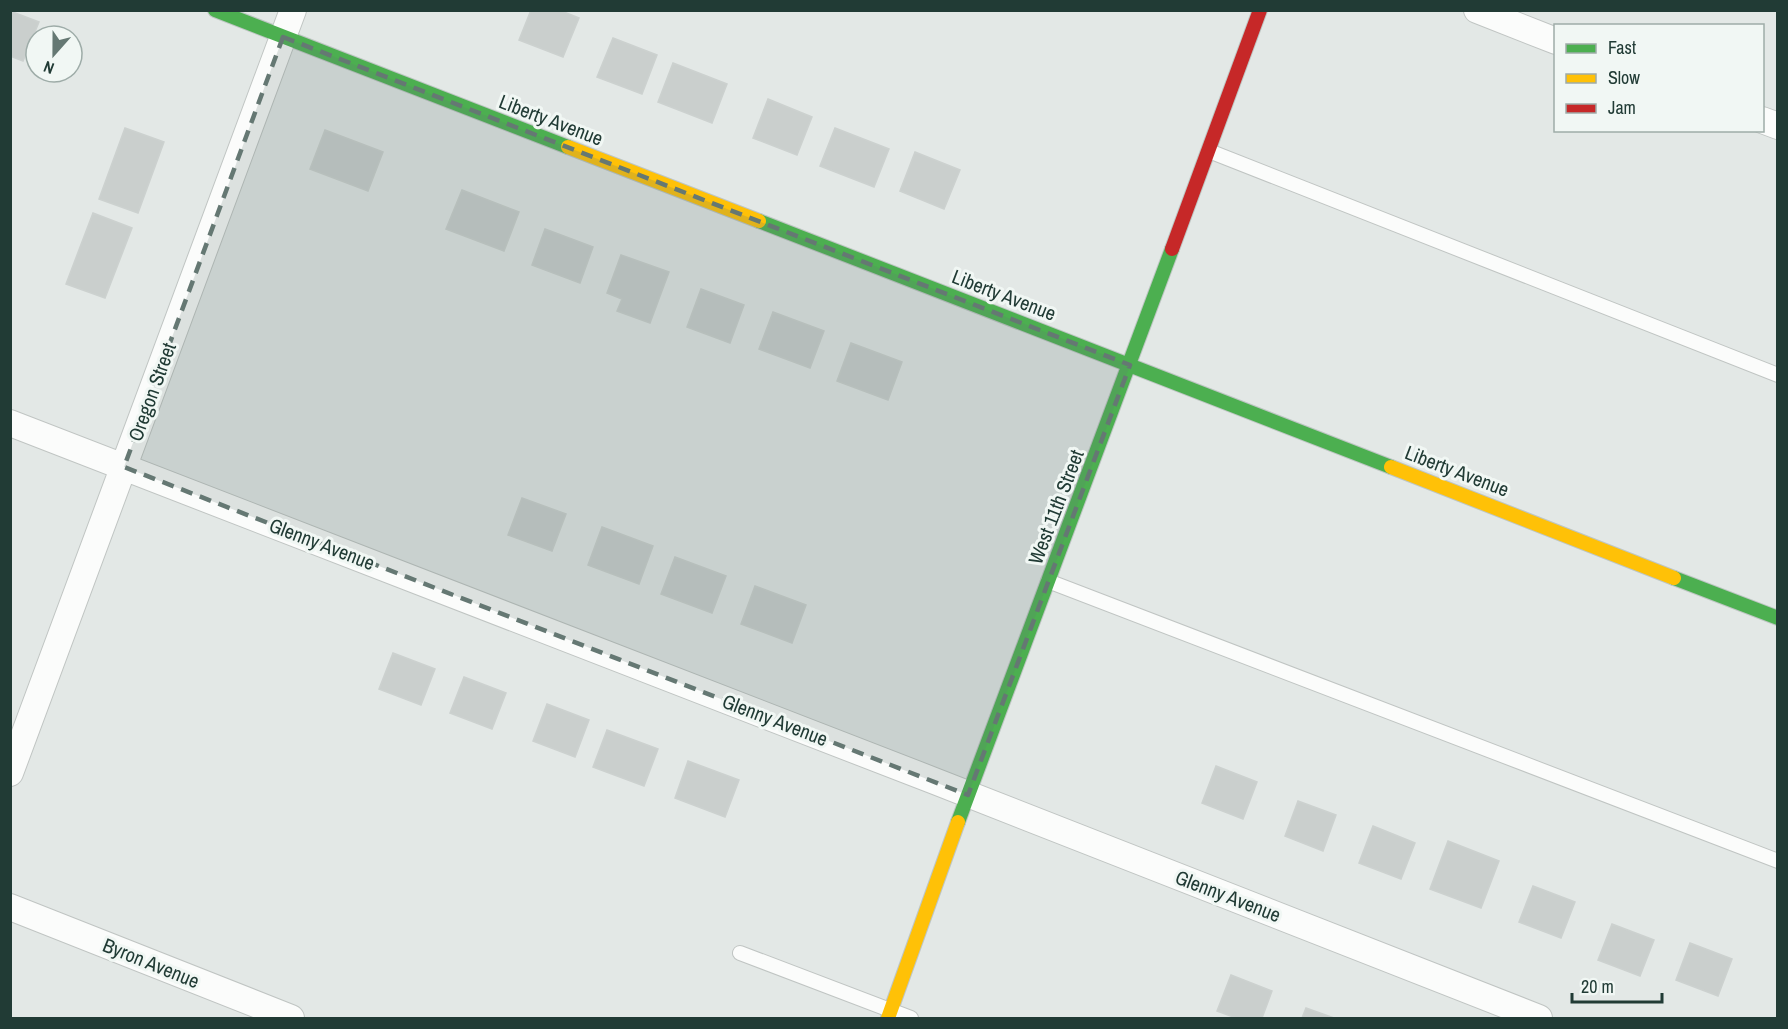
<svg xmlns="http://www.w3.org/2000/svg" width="1788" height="1029" font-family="'Archivo Narrow',sans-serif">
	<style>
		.building { fill: #cacfcd; stroke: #ccd1cf; stroke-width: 1.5 }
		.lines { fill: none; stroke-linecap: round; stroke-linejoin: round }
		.lane-casing { stroke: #c0c5c3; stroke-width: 16 }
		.street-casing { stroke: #c0c5c3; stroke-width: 28 }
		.fast-casing { stroke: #bec6c3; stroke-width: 16 }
		.slow-casing { stroke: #bec6c3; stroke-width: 16 }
		.jam-casing { stroke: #bec6c3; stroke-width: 16 }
		.lane { stroke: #fbfcfb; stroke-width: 14 }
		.street { stroke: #fbfcfb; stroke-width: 26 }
		.fast { stroke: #4caf50; stroke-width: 14 }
		.slow { stroke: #ffc107; stroke-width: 14 }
		.jam { stroke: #c62828; stroke-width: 14 }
		.marked { fill: #657873; fill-opacity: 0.2; stroke: #657873; stroke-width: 4.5; stroke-dasharray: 12 8; stroke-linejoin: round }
		.labels { text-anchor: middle; stroke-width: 6; stroke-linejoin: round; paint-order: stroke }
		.street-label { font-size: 20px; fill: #213b35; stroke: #f1f7f4 }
	</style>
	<rect width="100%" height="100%" fill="#e3e8e6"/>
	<!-- building -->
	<path class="building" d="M531 10H559L579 18 563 57 519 40Z
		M10 11 39 22 23 61 10 56Z
		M613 38 657 55 642 94 597 77Z
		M673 63 727 84 712 123 658 102Z
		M768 99 812 117 797 155 753 138Z
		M125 128 164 142 138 213 99 199Z
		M835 128 889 149 874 187 820 166Z
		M325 130 383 152 368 191 310 169Z
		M915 152 960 170 944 209 900 191Z
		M462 190 519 212 504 251 446 229Z
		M93 213 132 228 105 298 66 284Z
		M545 229 593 247 580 283 532 265Z
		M621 255 669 272 650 323 617 311 622 299 607 293Z
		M701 289 744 305 730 343 687 327Z
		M773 312 824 331 810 368 759 349Z
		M851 343 902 362 888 400 837 381Z
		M522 498 566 514 552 551 508 535Z
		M602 527 653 546 639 584 588 565Z
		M675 557 726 576 712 613 661 594Z
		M755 586 806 605 792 643 741 624Z
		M393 653 435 669 421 705 379 689Z
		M464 677 506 693 492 729 450 713Z
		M547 704 589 720 575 757 533 741Z
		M607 730 658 749 644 786 593 767Z
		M688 761 739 780 725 817 675 798Z
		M1216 766 1257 782 1243 819 1202 803Z
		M1298 801 1336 815 1323 851 1285 836Z
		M1373 826 1415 843 1401 879 1359 863Z
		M1448 841 1499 861 1481 908 1430 889Z
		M1533 886 1575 902 1561 938 1519 922Z
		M1612 924 1654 940 1640 976 1598 960Z
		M1690 943 1732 959 1718 996 1676 980Z
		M1231 975 1272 991 1262 1018H1236L1217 1011Z
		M1306 1008 1334 1018H1302Z"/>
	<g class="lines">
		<defs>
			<path id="lane" d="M1209 151 1778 375
				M1048 581 1778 861
				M740 953 911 1018"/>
			<path id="street" d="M1477 10 1556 41
				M1762 120 1778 126
				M10 423 937 782 1539 1018
				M10 773 293 10
				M10 907 291 1018"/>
			<path id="fast" d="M215 10 568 147
				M759 221 1391 467
				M1674 578 1778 618
				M958 822 1172 249"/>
			<path id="slow" d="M568 147 759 221
				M1391 467 1674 578
				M888 1018 958 822"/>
			<path id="jam" d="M1172 249 1260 10"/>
		</defs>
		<!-- lane casing -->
		<use href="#lane" class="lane-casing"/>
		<!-- street casing -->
		<use href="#street" class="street-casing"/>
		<!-- fast casing -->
		<use href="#fast" class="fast-casing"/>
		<!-- slow casing -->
		<use href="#slow" class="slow-casing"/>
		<!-- jam casing -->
		<use href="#jam" class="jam-casing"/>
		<!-- lane -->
		<use href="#lane" class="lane"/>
		<!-- street -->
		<use href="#street" class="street"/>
		<!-- fast -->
		<use href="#fast" class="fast"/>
		<!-- slow -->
		<use href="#slow" class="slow"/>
		<!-- jam -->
		<use href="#jam" class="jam"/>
	</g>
	<!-- marked area -->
	<path class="marked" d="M283 37 1130 365 968 795 124 467Z"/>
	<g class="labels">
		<!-- street labels -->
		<g class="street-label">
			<text transform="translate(551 120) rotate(21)" y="7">Liberty Avenue</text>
			<text transform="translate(1004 295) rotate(21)" y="7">Liberty Avenue</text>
			<text transform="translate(152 392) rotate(-70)" y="7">Oregon Street</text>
			<text transform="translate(1457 471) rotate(21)" y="7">Liberty Avenue</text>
			<text transform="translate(1056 507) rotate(-69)" y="7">West 11th Street</text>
			<text transform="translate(322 544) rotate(21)" y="7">Glenny Avenue</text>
			<text transform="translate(775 720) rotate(21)" y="7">Glenny Avenue</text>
			<text transform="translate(1228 896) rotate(21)" y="7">Glenny Avenue</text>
			<text transform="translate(151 963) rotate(22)" y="7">Byron Avenue</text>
		</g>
	</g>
	<!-- border -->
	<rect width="1788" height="1029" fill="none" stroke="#213b35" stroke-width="24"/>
	<!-- legend -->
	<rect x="1554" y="24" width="210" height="108" fill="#f1f7f4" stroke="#9eaca8" stroke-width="1.5"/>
	<rect x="1566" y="44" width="30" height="9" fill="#4caf50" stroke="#9eaca8" stroke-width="1.5"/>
	<text x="1608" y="54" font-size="18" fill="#213b35">Fast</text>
	<rect x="1566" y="74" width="30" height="9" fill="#ffc107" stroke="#9eaca8" stroke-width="1.5"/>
	<text x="1608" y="84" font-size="18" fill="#213b35">Slow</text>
	<rect x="1566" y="104" width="30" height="9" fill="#c62828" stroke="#9eaca8" stroke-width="1.5"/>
	<text x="1608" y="114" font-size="18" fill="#213b35">Jam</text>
	<!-- north arrow -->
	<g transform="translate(54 54) rotate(201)"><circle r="28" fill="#f1f7f4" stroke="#9eaca8" stroke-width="1.5"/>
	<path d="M0-4.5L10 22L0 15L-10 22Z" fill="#657873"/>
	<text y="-9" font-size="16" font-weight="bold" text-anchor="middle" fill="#213b35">N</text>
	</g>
	<!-- scale -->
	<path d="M1572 993v9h90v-9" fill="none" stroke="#213b35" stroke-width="3"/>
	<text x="1581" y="993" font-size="18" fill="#213b35" stroke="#f1f7f4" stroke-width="4.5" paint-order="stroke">20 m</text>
</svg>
